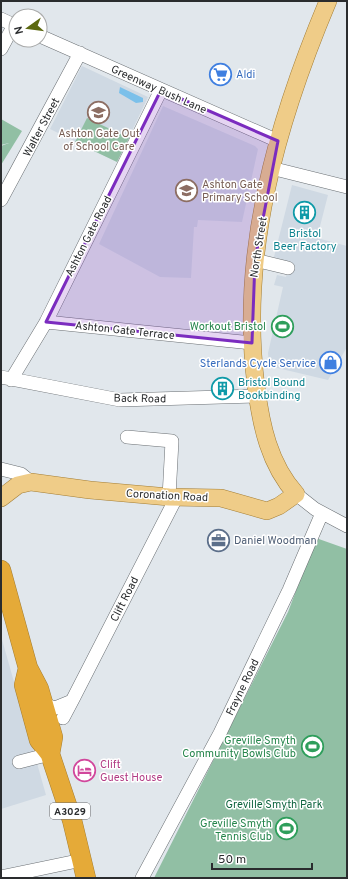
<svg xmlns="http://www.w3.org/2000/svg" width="348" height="879" font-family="Overpass,sans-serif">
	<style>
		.built { fill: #cfd9e3 }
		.green { fill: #91bfa4 }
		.water { fill: #7bc0ea }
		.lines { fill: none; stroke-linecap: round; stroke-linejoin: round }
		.minor-casing { stroke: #6a6f73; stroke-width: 14 }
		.major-casing { stroke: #a47e34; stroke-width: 18 }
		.highway-casing { stroke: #a47e34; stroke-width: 20 }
		.minor { stroke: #fff; stroke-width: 13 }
		.major { stroke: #efcc88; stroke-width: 17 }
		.highway { stroke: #e5aa38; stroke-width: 19 }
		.marked { fill: #7b2cbf; fill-opacity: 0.2; stroke: #7b2cbf; stroke-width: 3; stroke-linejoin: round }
		.labels { text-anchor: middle; stroke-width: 3; stroke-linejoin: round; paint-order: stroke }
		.shield { fill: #fff; stroke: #6a6b6d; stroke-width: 1 }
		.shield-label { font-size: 10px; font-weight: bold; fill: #2a2c2e }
		.shop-label { font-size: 11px; fill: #366cbe; stroke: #fff; text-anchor: start }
		.street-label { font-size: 11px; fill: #2a2c2e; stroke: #fff }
		.education-label { font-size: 11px; fill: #785e54; stroke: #fff }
		.culture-label { font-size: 11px; fill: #0d838f; stroke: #fff }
		.leisure-label { font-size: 11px; fill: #27864d; stroke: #fff; text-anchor: end }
		.service-label { font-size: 11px; fill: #4e5e75; stroke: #fff; text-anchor: start }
		.hotel-label { font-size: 11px; fill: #b23c85; stroke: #fff; text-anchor: start }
		.park-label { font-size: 11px; fill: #106540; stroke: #fff }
	</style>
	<rect width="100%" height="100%" fill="#e1e7ec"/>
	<!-- built -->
	<path class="built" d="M82 66 148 97 117 162 50 129Z
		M163 106 255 146 258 149 242 222 198 220 197 227H194L191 278 160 277 99 244Z
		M292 185 328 195 317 238 347 246V347L328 380 269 366 268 353 283 287 274 285 277 275 286 277 290 262 274 257Z
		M1 636 46 795 1 809Z"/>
	<!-- green -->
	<path class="green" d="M87 118 129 138 117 162 75 142Z
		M1 119 22 131 1 165V146L9 143 1 145Z
		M316 538 347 549V878H154L288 612Z"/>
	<!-- water -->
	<path class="water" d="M120 87 143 98V102L136 103 119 93Z"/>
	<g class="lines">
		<defs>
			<path id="minor" d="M1 19 16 26
				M40 36 278 141
				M1 49 14 25
				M271 168 347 187
				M1 200 80 53
				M255 260 288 268
				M46 322 252 343
				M1 377 120 400 257 396
				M11 380 46 322 161 90
				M127 437 172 441 169 497
				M1 469 21 474 31 482
				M296 494 315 509 347 526
				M44 704 55 708 72 701 176 498
				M63 718 72 701
				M19 762 50 754
				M1 877 82 860
				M142 878 220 733 289 590 322 513"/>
			<path id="major" d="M1 498 18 485 31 482 90 490 169 497 221 498 267 511 279 506 296 494C269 464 261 425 256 386 239 253 277 122 328 1"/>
			<path id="highway" d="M1 570 28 668 39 689 53 737 50 754
				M28 668 24 685 39 740 50 754 72 820 86 878"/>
		</defs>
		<!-- minor casing -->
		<use href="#minor" class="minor-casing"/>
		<!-- major casing -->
		<use href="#major" class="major-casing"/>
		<!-- highway casing -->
		<use href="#highway" class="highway-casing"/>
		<!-- minor -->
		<use href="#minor" class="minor"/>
		<!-- major -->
		<use href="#major" class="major"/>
		<!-- highway -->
		<use href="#highway" class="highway"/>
	</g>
	<!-- marked area -->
	<path class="marked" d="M161 90 278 141 255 260 252 343 46 322Z"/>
	<!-- icons -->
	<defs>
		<symbol id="supermarket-ring" viewBox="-11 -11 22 22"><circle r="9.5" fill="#fff" stroke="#3f7fe0" stroke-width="1.5"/><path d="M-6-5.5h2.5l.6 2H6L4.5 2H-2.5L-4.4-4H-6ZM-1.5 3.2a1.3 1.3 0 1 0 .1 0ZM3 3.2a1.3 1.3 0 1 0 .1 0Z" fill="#3f7fe0"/></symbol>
		<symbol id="school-ring" viewBox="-11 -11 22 22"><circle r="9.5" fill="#fff" stroke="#8d6e63" stroke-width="1.5"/><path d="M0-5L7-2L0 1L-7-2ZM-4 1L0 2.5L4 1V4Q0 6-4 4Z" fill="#8d6e63"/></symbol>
		<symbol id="building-ring" viewBox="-11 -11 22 22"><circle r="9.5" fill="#fff" stroke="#0f9aa8" stroke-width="1.5"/><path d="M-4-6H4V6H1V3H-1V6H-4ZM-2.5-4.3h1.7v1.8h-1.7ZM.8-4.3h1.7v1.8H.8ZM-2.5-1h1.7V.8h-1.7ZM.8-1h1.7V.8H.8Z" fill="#0f9aa8"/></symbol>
		<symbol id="stadium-ring" viewBox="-11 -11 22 22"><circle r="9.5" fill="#fff" stroke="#2e9e5b" stroke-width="1.5"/><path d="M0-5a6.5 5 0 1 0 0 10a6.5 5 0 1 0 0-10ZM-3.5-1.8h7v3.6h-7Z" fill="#2e9e5b"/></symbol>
		<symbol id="shop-ring" viewBox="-11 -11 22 22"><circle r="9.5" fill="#fff" stroke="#3f7fe0" stroke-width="1.5"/><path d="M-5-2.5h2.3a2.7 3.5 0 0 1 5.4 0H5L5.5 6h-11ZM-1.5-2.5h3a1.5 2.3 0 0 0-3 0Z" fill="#3f7fe0"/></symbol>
		<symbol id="office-ring" viewBox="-11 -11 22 22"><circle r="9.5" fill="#fff" stroke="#5c6f8a" stroke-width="1.5"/><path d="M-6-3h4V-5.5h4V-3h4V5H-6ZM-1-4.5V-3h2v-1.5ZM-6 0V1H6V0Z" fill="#5c6f8a"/></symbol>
		<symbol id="hotel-ring" viewBox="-11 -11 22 22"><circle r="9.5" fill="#fff" stroke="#d1479c" stroke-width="1.5"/><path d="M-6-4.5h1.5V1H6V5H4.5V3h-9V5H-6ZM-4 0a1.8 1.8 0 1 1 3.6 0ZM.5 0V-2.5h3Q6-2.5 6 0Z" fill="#d1479c"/></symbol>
	</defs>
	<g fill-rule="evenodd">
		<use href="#supermarket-ring" x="208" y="62" width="25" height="25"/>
		<use href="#school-ring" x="86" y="100" width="25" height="25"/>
		<use href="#school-ring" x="174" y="178" width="25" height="25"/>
		<use href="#building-ring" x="292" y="200" width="25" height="25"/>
		<use href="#stadium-ring" x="270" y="314" width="25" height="25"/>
		<use href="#shop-ring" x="318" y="350" width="25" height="25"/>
		<use href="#building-ring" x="210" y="376" width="25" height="25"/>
		<use href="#office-ring" x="206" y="528" width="25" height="25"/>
		<use href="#stadium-ring" x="300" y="734" width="25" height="25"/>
		<use href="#hotel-ring" x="72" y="758" width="25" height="25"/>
		<use href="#stadium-ring" x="274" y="816" width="25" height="25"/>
	</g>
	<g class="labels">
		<!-- shield labels -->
		<rect class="shield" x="50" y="803" width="40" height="16" rx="3"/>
		<g class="shield-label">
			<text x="70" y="815">A3029</text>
		</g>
		<!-- shop labels -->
		<g class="shop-label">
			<text x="236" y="78">Aldi</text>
			<text x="316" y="367" text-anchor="end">Sterlands Cycle Service</text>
		</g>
		<!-- street labels -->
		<g class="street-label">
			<text transform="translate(159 89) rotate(24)" y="4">Greenway Bush Lane</text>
			<text transform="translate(41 127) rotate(-62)" y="4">Walter Street</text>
			<text transform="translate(88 236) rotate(-63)" y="4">Ashton Gate Road</text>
			<text transform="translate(258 247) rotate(-81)" y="4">North Street</text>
			<text transform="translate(125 330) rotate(6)" y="4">Ashton Gate Terrace</text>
			<text transform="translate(140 398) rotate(1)" y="4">Back Road</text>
			<text transform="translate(167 495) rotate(3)" y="4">Coronation Road</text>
			<text transform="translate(124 599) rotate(-63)" y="4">Clift Road</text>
			<text transform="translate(242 687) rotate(-64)" y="4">Frayne Road</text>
		</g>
		<!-- education labels -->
		<g class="education-label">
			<text x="99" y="137">Ashton Gate Out<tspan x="99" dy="13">of School Care</tspan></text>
			<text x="202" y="188" text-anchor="start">Ashton Gate<tspan x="202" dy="13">Primary School</tspan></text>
		</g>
		<!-- culture labels -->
		<g class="culture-label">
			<text x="305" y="237">Bristol<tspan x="305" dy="13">Beer Factory</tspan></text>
			<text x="238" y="386" text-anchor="start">Bristol Bound<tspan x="238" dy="13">Bookbinding</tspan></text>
		</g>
		<!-- leisure labels -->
		<g class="leisure-label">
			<text x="266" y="330">Workout Bristol</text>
			<text x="296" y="744">Greville Smyth<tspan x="296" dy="13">Community Bowls Club</tspan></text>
			<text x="272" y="827">Greville Smyth<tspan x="272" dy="13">Tennis Club</tspan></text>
		</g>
		<!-- service labels -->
		<g class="service-label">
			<text x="234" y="544">Daniel Woodman</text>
		</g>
		<!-- hotel labels -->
		<g class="hotel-label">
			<text x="100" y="768">Clift<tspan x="100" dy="13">Guest House</tspan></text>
		</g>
		<!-- park labels -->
		<g class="park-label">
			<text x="274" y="808">Greville Smyth Park</text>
		</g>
	</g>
	<!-- border -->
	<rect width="348" height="879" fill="none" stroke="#2a2c2e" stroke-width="4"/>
	<!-- north arrow -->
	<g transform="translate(28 28) rotate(256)"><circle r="19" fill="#ffffff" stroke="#aaabab"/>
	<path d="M0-3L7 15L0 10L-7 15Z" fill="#5c6910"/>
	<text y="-6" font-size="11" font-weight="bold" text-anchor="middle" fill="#2a2c2e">N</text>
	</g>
	<!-- scale -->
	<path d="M212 863v6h100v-6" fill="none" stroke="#2a2c2e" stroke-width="2"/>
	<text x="218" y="863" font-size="12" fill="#2a2c2e" stroke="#ffffff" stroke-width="3" paint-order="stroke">50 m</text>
</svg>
